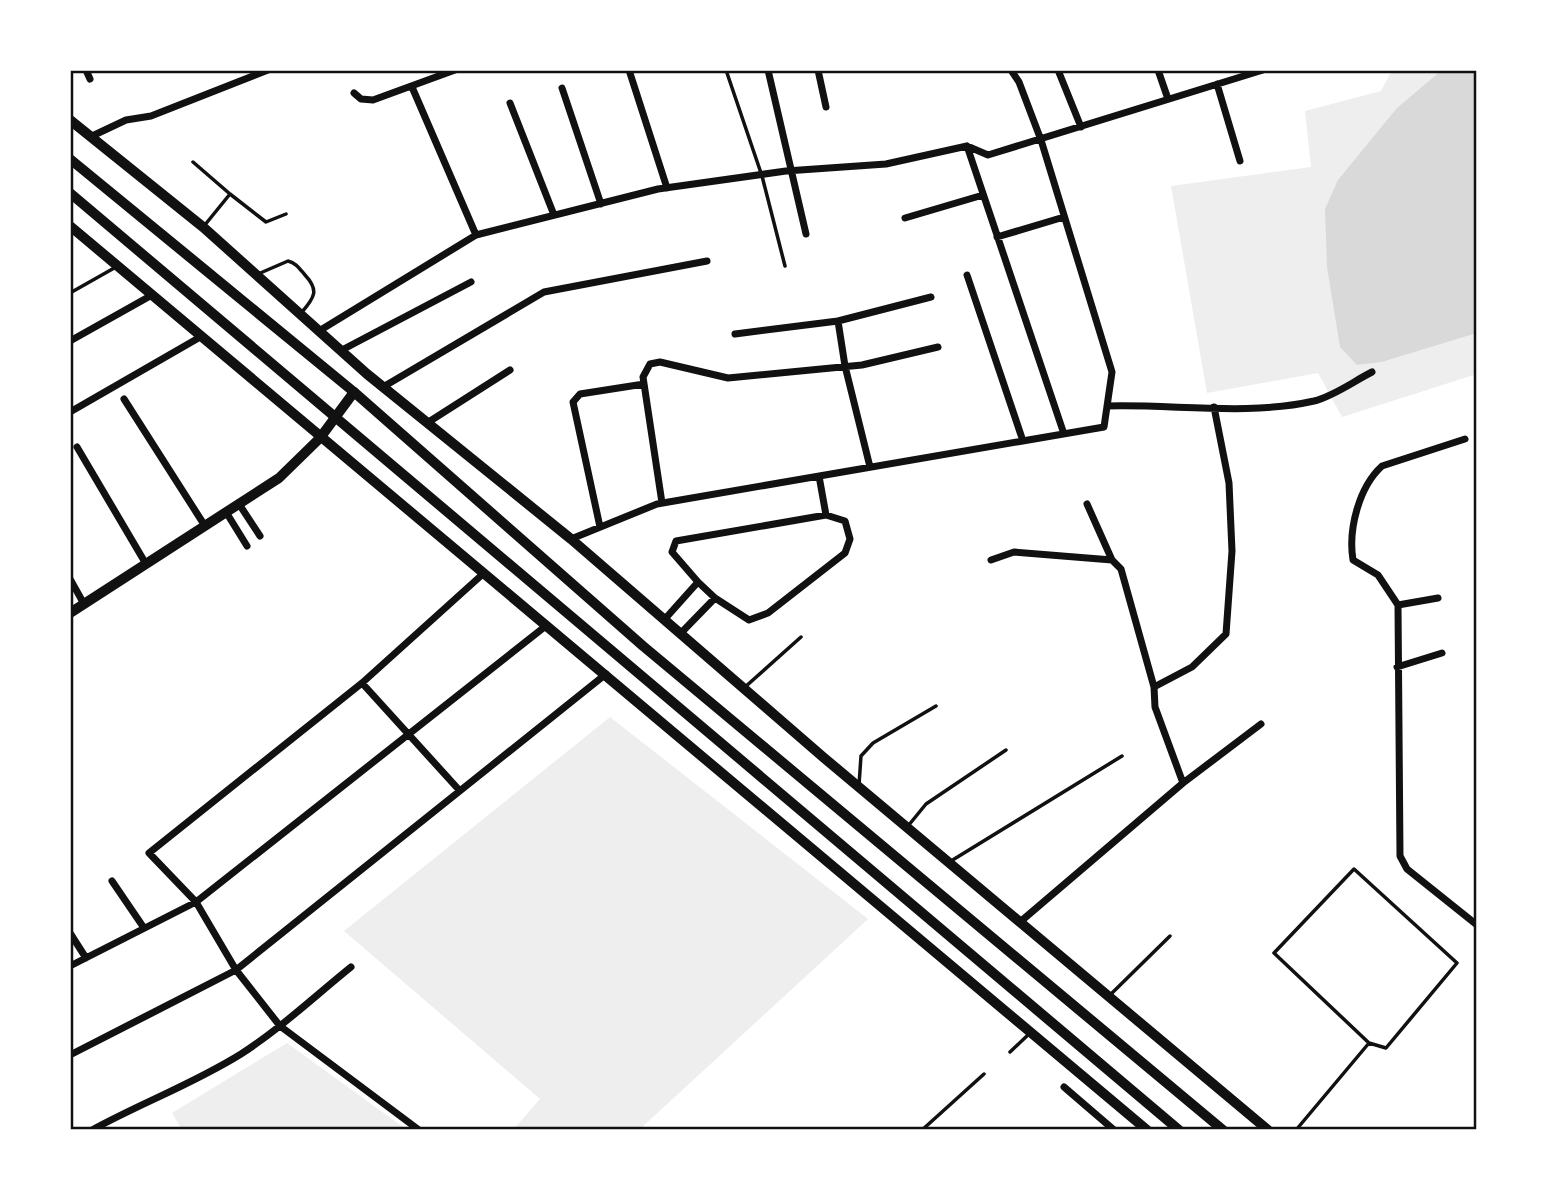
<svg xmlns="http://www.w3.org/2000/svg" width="1547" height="1200" font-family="Cabin,sans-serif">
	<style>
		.green { fill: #eee }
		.water { fill: #d9d9d9 }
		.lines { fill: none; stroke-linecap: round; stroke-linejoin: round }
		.service { stroke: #111; stroke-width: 3.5 }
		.minor { stroke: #111; stroke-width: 7 }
		.secondary { stroke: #111; stroke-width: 10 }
		.primary { stroke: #111; stroke-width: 10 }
		.trunk { stroke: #111; stroke-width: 10 }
		.neatline { fill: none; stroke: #111; stroke-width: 2.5 }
	</style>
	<rect width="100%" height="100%" fill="#fff"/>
	<!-- green -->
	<path class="green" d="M1392 70H1442L1435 77 1357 365 1382 362 1477 333V374L1342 417 1318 373 1207 393 1171 186 1311 167 1305 111 1381 91Z
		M610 717 868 919 639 1130H513L540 1099 344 931Z
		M287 1043 407 1130H182L172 1113Z"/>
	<!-- water -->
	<path class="water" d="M1442 70H1477V333L1382 362 1357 365 1340 347 1327 267 1325 209 1338 180 1397 108Z"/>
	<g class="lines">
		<!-- service -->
		<path class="service" d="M727 73 762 176 785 266
			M193 162 230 194
			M204 226 230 194 266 222 286 214
			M258 274 288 261C296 263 299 268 305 275 319 290 315 297 302 312
			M70 293 116 267
			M745 687 801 637
			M859 785 861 756 873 743 936 706
			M908 826 926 804 1006 750
			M951 861 1122 756
			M1354 869 1457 963 1386 1048 1369 1043 1274 953Z
			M1110 995 1170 936
			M1010 1052 1029 1034
			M922 1130 984 1074
			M1296 1130 1369 1043"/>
		<!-- minor -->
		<path class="minor" d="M86 70 90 79
			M629 70 667 188
			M768 70 806 234
			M818 70 826 107
			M1058 70 1081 127
			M1158 70 1168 99
			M1217 84 1240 161
			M412 87 476 235
			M562 88 601 204
			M354 93 361 99 373 100 455 70
			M510 103 554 215
			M90 137 126 120 151 116 268 70
			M967 146 1064 434
			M905 218 983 195
			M997 237 1064 217
			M967 275 1023 441
			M319 331 476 235 658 189 786 171 886 164 967 146 988 155 1263 70
			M735 334 838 321
			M70 341 152 295
			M340 351 471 282
			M383 387 544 292 707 261
			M124 399 205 526
			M1107 406C1175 404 1247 416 1314 401 1334 396 1354 381 1372 372
			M70 412 202 336
			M427 423 510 370
			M1465 439 1382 466C1359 487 1348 529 1353 560L1378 575 1398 605 1400 856 1407 869 1477 925
			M77 447 146 564
			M870 467 845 366 838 321 931 297
			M819 476 826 515
			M662 503 643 377 650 364 660 362 728 378 862 365 938 347
			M239 504 260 536
			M1087 504 1112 560
			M226 512 247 546
			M600 527 573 402 580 394 644 384
			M571 539 657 504 1104 427 1112 372 1041 140 1019 82 1011 70
			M991 560 1014 552 1112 560 1121 569 1154 687
			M70 579 84 604
			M698 582 715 598
			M1398 605 1438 598
			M664 620 698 582 672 552 676 541 826 515 845 521 850 539 845 553 768 613 749 620 715 598 680 634
			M1397 667 1442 653
			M362 683 460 791
			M1183 783 1155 707 1154 687 1192 667 1226 634 1232 551 1229 483 1214 407
			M112 881 144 928
			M1020 922 1183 783 1261 724
			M70 933 86 958
			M70 966 196 902 547 625
			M70 1055 236 970 606 674
			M1064 1087 1114 1130
			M92 1130C141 1103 193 1084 241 1054 280 1029 315 996 351 967
			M419 1130 280 1026 236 970 196 902 149 853 362 683 484 573"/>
		<!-- secondary -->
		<path class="secondary" d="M70 613 279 478 320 438 354 392"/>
		<!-- primary -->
		<path class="primary" d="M70 120 203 227 367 374 571 539 823 757 1268 1130
			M70 226 1147 1130"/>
		<!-- trunk -->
		<path class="trunk" d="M70 159 354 392 643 646 1223 1130
			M70 193 1179 1130"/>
	</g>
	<!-- border -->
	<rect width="1547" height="1200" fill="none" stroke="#ffffff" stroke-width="144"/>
	<rect x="72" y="72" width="1403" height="1056" class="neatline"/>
</svg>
